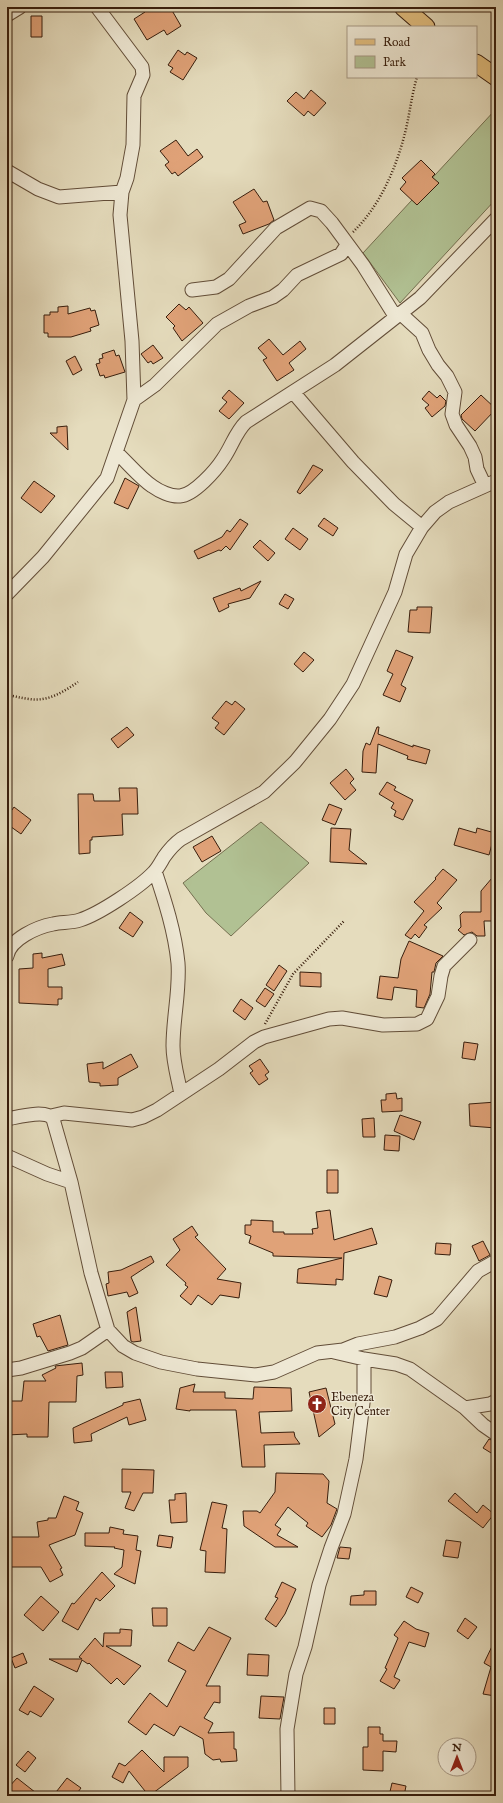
<svg xmlns="http://www.w3.org/2000/svg" width="503" height="1803" font-family="'IM FELL English',serif">
	<style>
		.green { fill: #b1c193; stroke: #746f50 }
		.building { fill: #e0a278; stroke: #371d0c }
		.lines { fill: none; stroke-linecap: round; stroke-linejoin: round }
		.minor-casing { stroke: #624d38; stroke-width: 15 }
		.major-casing { stroke: #371d0c; stroke-width: 19 }
		.path { stroke: #371d0c; stroke-width: 2.5; stroke-dasharray: 1 2; stroke-linecap: butt }
		.minor { stroke: #eee8d4; stroke-width: 13 }
		.major { stroke: #e2be7e; stroke-width: 17 }
		.labels { text-anchor: middle; stroke-width: 3; stroke-linejoin: round; paint-order: stroke }
		.poi-label { font-size: 12px; fill: #371d0c; stroke: #eee8d4; text-anchor: start }
	</style>
	<rect width="100%" height="100%" fill="#e5dcbd"/>
	<filter id="stains"><feTurbulence type="fractalNoise" baseFrequency=".005" numOctaves="4"/><feColorMatrix values="0 0 0 0 .2 0 0 0 0 .09 0 0 0 0 .02 0 0 0 .5 -.17"/></filter>
	<radialGradient id="worn" r=".72"><stop offset=".6" stop-color="#630" stop-opacity="0"/><stop offset="1" stop-color="#630" stop-opacity=".3"/></radialGradient>
	<!-- green -->
	<path class="green" d="M496 109V199L400 303 363 253Z
		M261 822 309 863 231 936 206 913 183 883Z"/>
	<!-- building -->
	<path class="building" d="M142 7H170L181 26 167 35 164 30 147 40 134 19 145 12Z
		M31 16H42V37H31Z
		M178 50 185 55 187 52 197 58 183 80 170 72 173 68 168 65Z
		M311 90 326 103 314 116 308 111 304 116 287 101 296 92 304 99Z
		M176 140 188 156 197 149 203 157 178 176 175 172 172 174 165 165 169 162 160 151Z
		M421 160 435 174 432 177 439 183 417 205 400 189 406 182 402 178Z
		M254 189 263 202 267 201 274 220 269 224 243 234 239 225 246 222 233 202Z
		M179 304 186 310 189 307 203 323 182 341 173 328 175 326 166 317Z
		M68 306V314L90 308 91 311 95 310 99 325 90 328 91 331 71 337H48V333H44V315H50V312H58V307Z
		M269 339 283 355 300 341 306 349 289 363 294 370 277 381 263 360 267 358 258 348Z
		M153 345 163 358 153 364 151 361 148 363 141 354Z
		M114 350 116 356 119 355 125 372 105 378 104 375 100 376 96 364 100 363 99 359 103 358 102 354Z
		M75 356 82 370 73 375 66 361Z
		M229 390 244 403 229 419 219 411 227 402 222 398Z
		M429 391 437 398 440 395 446 401 445 406 432 417 425 408 429 405 422 399Z
		M481 395 496 409 475 431 462 419 461 415Z
		M67 426 68 450 50 433H57V427Z
		M313 465 323 470 300 494 297 492Z
		M125 478 139 486 128 509 114 503Z
		M34 481 55 496 41 513 21 498Z
		M324 518 338 528 333 536 318 526Z
		M240 519 248 524 230 550 226 546 221 551 219 550 198 559 194 551 222 537 227 530 230 532Z
		M293 528 308 539 300 550 285 539Z
		M260 540 275 553 268 561 253 547Z
		M261 581 250 598 228 604 229 607 219 612 213 598 240 588 241 591Z
		M285 594 294 599 288 609 279 604Z
		M417 607H432L430 633 408 632 410 610H417Z
		M396 650 413 657 401 685 406 688 400 702 383 695 393 674 387 671Z
		M304 652 314 660 303 672 294 664Z
		M226 701 232 705 235 701 245 709 224 735 215 728 219 723 212 718Z
		M127 727 134 735 118 748 111 739Z
		M377 727H379L378 734 413 747V745L430 750 426 764 407 759 408 756 378 744 376 773 362 772 363 751 366 743 370 745Z
		M346 769 354 779 350 783 356 790 345 800 330 783Z
		M387 782 396 787 394 790 413 800 403 820 394 816 396 811 391 808 394 803 379 794Z
		M119 788H137L138 814H122L123 835 92 837V840H90V853L79 854 78 794H93L94 801H120Z
		M329 804 342 809 335 825 322 820Z
		M14 807 31 820 21 834 7 824V817Z
		M331 828 351 829 349 850 367 864 330 862Z
		M459 828 476 833 477 828 495 833 489 855 454 845Z
		M212 836 221 851 202 862 193 847Z
		M443 869 457 880 437 903 442 908 424 925 427 927 419 938 415 934 411 939 405 935 424 911 414 902 436 879 435 878Z
		M492 878 493 921H484L485 936H477L472 932 464 935 458 930 461 927 460 915 463 912H481V891Z
		M130 912 143 922 133 937 119 928Z
		M409 941 443 956 436 963 434 972H432L430 994 424 1008 416 1007 417 990 394 987 392 1000 377 998 380 976 398 978 401 959Z
		M42 953V958L62 954 65 965 48 969V987H62V999H58V1005L19 1003V969L33 968V954Z
		M279 965 287 971 274 991 266 985Z
		M300 972 321 973V987L300 986Z
		M265 988 274 994 265 1007 256 1001Z
		M241 999 253 1008 245 1020 233 1011Z
		M464 1042 478 1044 475 1060 462 1058Z
		M131 1054 138 1067 118 1078V1085L100 1086V1083L89 1082 87 1064 103 1062V1069Z
		M260 1059 269 1072 265 1075 268 1079 259 1085 250 1073 253 1071 249 1066Z
		M396 1093 397 1099 402 1098V1111L382 1112 381 1100H386V1094Z
		M496 1102V1128L470 1126 469 1104Z
		M400 1115 421 1122 414 1140 394 1131Z
		M374 1118 375 1137H363L362 1119Z
		M385 1135 400 1136 399 1151 384 1150Z
		M327 1170H338V1193H327Z
		M330 1210 334 1240 372 1228 377 1244 344 1253 343 1280 336 1279V1285L297 1283 298 1269 342 1258 273 1256V1253L249 1243 251 1236 245 1234V1225H251V1220L273 1221V1232H284V1234H313L312 1229 318 1228 316 1212Z
		M192 1226 198 1235 195 1237 226 1269 217 1279 241 1283 239 1298 220 1295 212 1305 198 1295 191 1305 180 1296 188 1287 185 1285 186 1283 166 1265 180 1250 173 1239Z
		M483 1241 490 1255 479 1261 472 1246Z
		M436 1243 451 1244 450 1255 435 1254Z
		M151 1256 154 1262 131 1277 138 1293 129 1297 127 1292 108 1296 106 1284 109 1283 108 1272 121 1270Z
		M379 1276 392 1280 387 1297 374 1294Z
		M136 1307 141 1341 133 1342 131 1341 127 1312Z
		M60 1315 68 1345 48 1351 40 1336 37 1337 33 1324Z
		M82 1363 83 1375 77 1376 76 1402H49L48 1437H27V1434L7 1435 9 1401H22L24 1381H46L42 1375 56 1368 55 1366Z
		M105 1372H122L123 1387 106 1388Z
		M195 1384 193 1392H225V1398L253 1399 254 1387 291 1388 292 1411 259 1412 261 1433 294 1432 295 1437 300 1444 264 1445 265 1467H242L236 1410H190V1411L176 1409 180 1388Z
		M326 1388 335 1424 319 1437 309 1392Z
		M140 1399 146 1420 129 1425 127 1417 91 1434 92 1441 74 1443 73 1428 123 1405V1403Z
		M489 1439 496 1442V1456L483 1448Z
		M122 1469 154 1470 153 1493H143L134 1511 125 1508 131 1492H122Z
		M276 1473 323 1474 329 1481 327 1503 337 1509 331 1525 322 1537 306 1526 308 1523 288 1507 275 1525 281 1529 277 1535 298 1547H275L244 1526 243 1511H257L260 1513 275 1492Z
		M186 1493 187 1522 171 1523 169 1500H175V1494Z
		M455 1493 477 1513 483 1505 494 1514 483 1528 448 1501Z
		M64 1496 79 1502 76 1510 83 1513 75 1535 49 1545 62 1568 60 1569 63 1575 50 1582 41 1567H9V1563H7V1537H39L37 1522 48 1520V1518H56Z
		M212 1502 227 1505 222 1528 227 1529 225 1573 205 1572 206 1551 200 1550Z
		M110 1527 124 1530 123 1534 138 1536 136 1550 141 1551 135 1584 114 1574 122 1567 124 1550 114 1548 115 1547 85 1546V1533H109Z
		M159 1535 173 1537 171 1548 157 1546Z
		M446 1540 461 1542 458 1558 443 1556Z
		M340 1547 351 1548 349 1559 337 1558Z
		M102 1572 115 1586 100 1601 96 1598 78 1630 62 1621 72 1603 74 1604Z
		M282 1582 296 1589 285 1614 276 1627 265 1619 278 1598 275 1597Z
		M411 1587 423 1593 418 1603 406 1597Z
		M364 1591H376V1605H350L351 1596 364 1595Z
		M41 1596 59 1612 43 1631 24 1615Z
		M152 1608H167V1626H153Z
		M465 1618 477 1627 468 1639 457 1631Z
		M404 1621 416 1629 429 1633 425 1647 409 1642 394 1677 400 1680 394 1689 380 1681 387 1669 385 1668 398 1638 394 1635Z
		M209 1627 231 1638 206 1686H220V1703L214 1702 204 1718 213 1723 208 1733 234 1732V1749H236L237 1761 221 1762 220 1759 213 1760 205 1754 203 1739 180 1726 174 1736 154 1724 146 1735 128 1722 150 1693 167 1707 186 1671 168 1661 178 1642 194 1651Z
		M120 1629 132 1630 131 1646H106L141 1666 124 1685 117 1678 111 1684 89 1663 88 1664 82 1660 77 1672 49 1659H82L79 1657 95 1638 103 1647 104 1633H120Z
		M496 1638V1688L495 1696 483 1694 491 1667 484 1663Z
		M23 1653 27 1663 15 1668 11 1658Z
		M248 1654 269 1655 268 1676 247 1675Z
		M34 1686 54 1699 41 1717 30 1711 28 1715 19 1710Z
		M261 1696 284 1697 280 1719 259 1718Z
		M324 1708H335V1724H324Z
		M368 1727H380V1734H383V1741H397L396 1752 383 1751V1771L363 1770V1747H368Z
		M142 1750 164 1772V1757H188V1767L149 1796 129 1771 123 1783 112 1777 119 1763 125 1766Z
		M28 1751 36 1758 25 1772 16 1765Z
		M17 1778 40 1796H7L8 1788Z
		M67 1778 81 1788 75 1796H53Z
		M392 1783 406 1786 404 1796H389Z"/>
	<g class="lines">
		<defs>
			<path id="minor" d="M7 15 20 7
				M7 171 38 189 59 197 122 192
				M192 290 216 287 229 279 276 228 310 208 321 211 332 223 363 265 395 316
				M400 313 422 333 429 350 438 365 447 376 455 392 452 414 456 425 470 446 475 457 477 469 485 486
				M293 392 353 462 394 504 422 527
				M134 400 155 385 217 324 249 306 273 297 283 290 297 275 341 254 347 245
				M116 452C127 462 140 478 152 486 159 491 171 497 180 496 194 495 216 470 223 459 232 446 235 433 246 422L335 365 420 298 496 219
				M7 594 43 557 107 478 134 400 132 341 120 215 122 192 127 178 133 145 134 96 143 75 142 67 97 7
				M155 871C165 901 175 932 178 963 180 990 173 1018 173 1046 173 1062 178 1078 181 1094
				M7 956C10 939 37 927 53 924 61 922 71 923 80 920 99 914 140 887 154 872 158 868 161 862 164 857 169 850 174 844 181 839L264 792 295 762 330 719 353 684 395 592 406 554 422 527 435 512 449 502 496 481
				M51 1116 64 1113 123 1119 132 1120 143 1117 157 1110 219 1069 254 1042 264 1037 329 1019 342 1018 383 1025 417 1024 427 1019 438 996 441 976 444 966 470 940
				M7 1119C18 1117 46 1109 53 1119L71 1182 91 1273 108 1330 123 1346 135 1353 161 1362 197 1369 256 1375 274 1372 317 1353 343 1350 358 1344 395 1337 420 1328 437 1319 478 1271 496 1261
				M7 1156 47 1174 71 1182
				M334 1352 364 1359 396 1364 410 1369 465 1408 483 1425 496 1434
				M7 1370 21 1368 70 1353 82 1348 108 1330
				M465 1408 490 1404 496 1401
				M288 1796 287 1729 296 1674 305 1647 319 1585 331 1548 344 1514 356 1459 364 1395V1359"/>
			<path id="major" d="M403 7 426 27
				M476 63 496 77"/>
		</defs>
		<!-- minor casing -->
		<use href="#minor" class="minor-casing"/>
		<!-- major casing -->
		<use href="#major" class="major-casing"/>
		<!-- path -->
		<path class="path" d="M353 232C381 205 397 166 406 129 410 111 412 94 417 77
			M7 695C14 696 21 698 29 699 48 702 63 692 78 682
			M265 1024 293 974 344 921"/>
		<!-- minor -->
		<use href="#minor" class="minor"/>
		<!-- major -->
		<use href="#major" class="major"/>
	</g>
	<!-- icons -->
	<defs>
		<symbol id="church-disc" viewBox="-11 -11 22 22"><circle r="9.5" fill="#8f2418" stroke="#eee8d4"/><path d="M-1.2-6h2.4v3.5h3.3v2.4h-3.3V6h-2.4V-.1h-3.3v-2.4h3.3Z" fill="#fff"/></symbol>
	</defs>
	<g fill-rule="evenodd">
		<use href="#church-disc" x="306" y="1393" width="22" height="22"/>
	</g>
	<g class="labels">
		<!-- poi labels -->
		<g class="poi-label">
			<text x="331" y="1401">Ebeneza<tspan x="331" dy="14">City Center</tspan></text>
		</g>
	</g>
	<!-- margin -->
	<rect width="503" height="1803" fill="none" stroke="#e5dcbd" stroke-width="24"/>
	<rect x="8" y="8" width="487" height="1787" fill="none" stroke="#371d0c" stroke-width="2"/>
	<rect x="12" y="12" width="479" height="1779" fill="none" stroke="#371d0c"/>
	<!-- legend -->
	<rect x="347" y="26" width="130" height="52" fill="#eee8d4" stroke="#a59784"/>
	<rect x="355" y="39" width="20" height="6" fill="#e2be7e" stroke="#a59784"/>
	<text x="383" y="46" font-size="12" fill="#371d0c">Road</text>
	<rect x="355" y="56" width="20" height="12" fill="#b1c193" stroke="#a59784"/>
	<text x="383" y="66" font-size="12" fill="#371d0c">Park</text>
	<!-- north arrow -->
	<g transform="translate(457 1757)"><circle r="19" fill="#eee8d4" stroke="#a59784"/>
	<path d="M0-3L7 15L0 10L-7 15Z" fill="#8f2418"/>
	<text y="-6" font-size="11" font-weight="bold" text-anchor="middle" fill="#371d0c">N</text>
	</g>
	<rect width="100%" height="100%" filter="url(#stains)"/>
	<rect width="100%" height="100%" fill="url(#worn)"/>
</svg>
